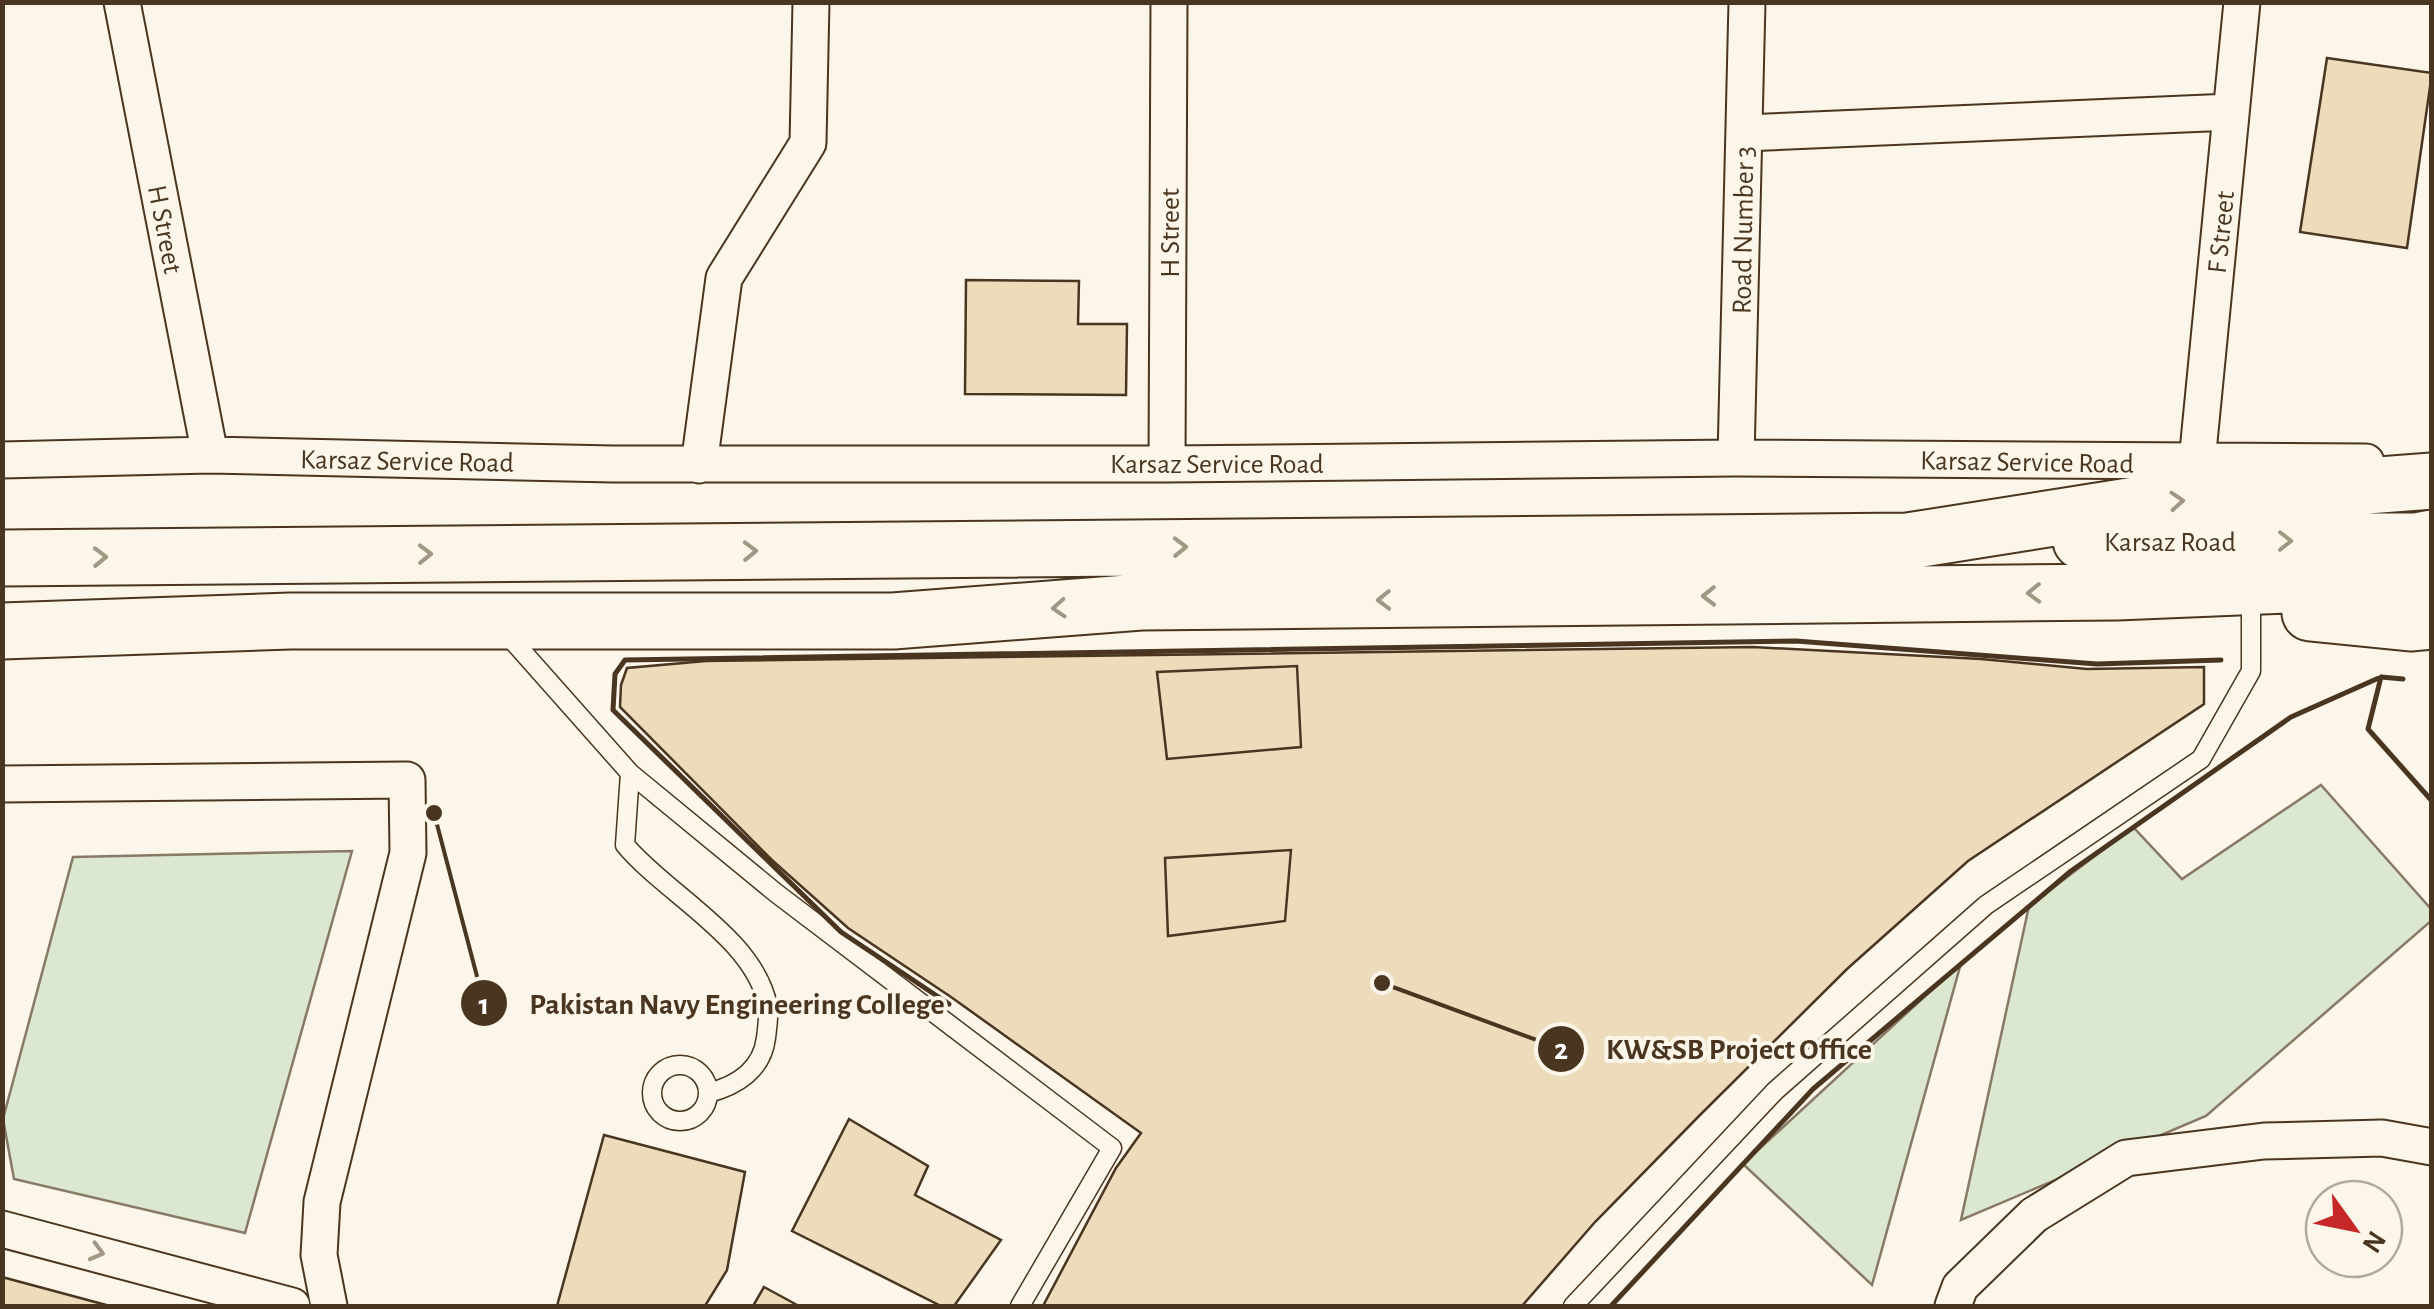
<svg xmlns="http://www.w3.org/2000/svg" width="2434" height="1309" font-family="'Alegreya Sans',sans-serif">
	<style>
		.green { fill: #dce7d0; stroke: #887966; stroke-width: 2.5 }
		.building { fill: #ecdcbc; stroke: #4a3520; stroke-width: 2.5 }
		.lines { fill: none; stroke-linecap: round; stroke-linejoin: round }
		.lane-casing { stroke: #4a3520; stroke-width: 21 }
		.street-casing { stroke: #4a3520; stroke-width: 39 }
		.highway-casing { stroke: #4a3520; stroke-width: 59 }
		.lane { stroke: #fbf6e9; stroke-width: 18 }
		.street { stroke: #fbf6e9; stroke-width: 35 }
		.highway { stroke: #fbf6e9; stroke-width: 55 }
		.wall { stroke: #4a3520; stroke-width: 5 }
		.oneway { stroke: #a29684 }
		.labels { text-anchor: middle; stroke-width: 8; stroke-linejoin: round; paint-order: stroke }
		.street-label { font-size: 28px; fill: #4a3520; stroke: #fbf6e9 }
		.leader { fill: none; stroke: #4a3520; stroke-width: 4 }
		.callout-dot { fill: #4a3520; stroke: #fbf6e9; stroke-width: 4 }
		.mark-label { font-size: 30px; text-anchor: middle; font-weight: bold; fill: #fff }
		.callout-label { font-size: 30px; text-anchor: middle; font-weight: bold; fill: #4a3520; stroke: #fbf6e9; stroke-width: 8; stroke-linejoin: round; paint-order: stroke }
	</style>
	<rect width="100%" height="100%" fill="#fbf6e9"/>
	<!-- green -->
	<path class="green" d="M2321 785 2431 909V921L2206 1116 1961 1220 2029 906 2133 827 2182 879Z
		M352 851 245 1233 14 1179 3 1119 73 857Z
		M1961 963 1872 1285 1743 1164Z"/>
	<!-- building -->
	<path class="building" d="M2327 58 2432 73 2407 248 2300 232Z
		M966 280 1079 281 1078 324H1127L1126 395 965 394Z
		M1753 647 1981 659 2087 669 2204 667V704L1968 861 1847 969 1699 1116 1595 1222 1522 1306H1043L1116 1168 1141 1133 951 997 848 928 773 861 620 707 621 685 627 668 706 661Z
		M1297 666 1301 747 1167 759 1157 672Z
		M1291 850 1285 921 1168 936 1165 858Z
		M849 1119 928 1166 915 1195 1001 1240 954 1306H941L792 1231Z
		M604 1135 745 1172 727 1270 705 1306H557Z
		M2 1277 110 1306H2Z
		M764 1287 799 1306H753Z"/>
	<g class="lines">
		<defs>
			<path id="lane" d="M505 632 630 773 776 893 1112 1148 1020 1306
				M630 773 625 845C667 895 756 939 768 1007 769 1017 767 1029 766 1038 762 1070 736 1086 708 1093
				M652 1093a28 28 0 1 1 56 0a28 28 0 1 1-56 0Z
				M1573 1306 1775 1091 1986 905 2201 759 2251 671V607"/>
			<path id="street" d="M122 2 210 455
				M1744 133 2231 112
				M1736 458 1747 2
				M2 460 210 455 613 464H1167L1736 458 2366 462
				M2197 462 2242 2
				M1167 464 1169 2
				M699 465 724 278 808 143 811 2
				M2 784 407 780 408 853 322 1202 319 1255 329 1306
				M2 1229 292 1306
				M1953 1306 1960 1287 2034 1215 2126 1158 2264 1141 2382 1138 2432 1147"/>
			<path id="highway" d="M2081 541H2416L2432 538
				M2 558 1908 541 2155 502 2432 481
				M2310 613 2410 623 2432 621
				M2 631 290 621H893L1141 602 2117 592 2432 579"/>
		</defs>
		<!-- lane casing -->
		<use href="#lane" class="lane-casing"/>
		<!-- street casing -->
		<use href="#street" class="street-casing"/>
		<!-- highway casing -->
		<use href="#highway" class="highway-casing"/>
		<!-- lane -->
		<use href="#lane" class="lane"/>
		<!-- street -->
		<use href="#street" class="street"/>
		<!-- highway -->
		<use href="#highway" class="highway"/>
		<!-- wall -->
		<path class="wall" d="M2403 679 2381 677 2368 729 2432 801
			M949 1004 841 932 613 710 615 674 625 660 1796 641 2097 664 2221 660
			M1611 1306 1813 1089 2071 871 2291 717 2381 677"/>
	</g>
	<!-- one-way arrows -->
	<defs><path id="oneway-chevron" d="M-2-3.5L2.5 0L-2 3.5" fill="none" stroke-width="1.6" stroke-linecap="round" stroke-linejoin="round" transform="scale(2.5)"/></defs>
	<g class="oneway">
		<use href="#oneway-chevron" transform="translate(2177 501) rotate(-4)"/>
		<use href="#oneway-chevron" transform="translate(2285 541)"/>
		<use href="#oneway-chevron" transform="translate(1180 547) rotate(-1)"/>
		<use href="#oneway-chevron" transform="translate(750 551) rotate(-1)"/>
		<use href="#oneway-chevron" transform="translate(425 554) rotate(-1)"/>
		<use href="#oneway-chevron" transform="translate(100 557) rotate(-1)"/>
		<use href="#oneway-chevron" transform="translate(2034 593) rotate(179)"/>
		<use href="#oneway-chevron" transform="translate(1709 596) rotate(179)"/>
		<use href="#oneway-chevron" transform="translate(1384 600) rotate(179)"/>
		<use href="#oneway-chevron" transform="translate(1059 608) rotate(176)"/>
		<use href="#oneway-chevron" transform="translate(97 1252) rotate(15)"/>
	</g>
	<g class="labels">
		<!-- street labels -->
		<g class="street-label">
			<text transform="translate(166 229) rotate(79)" y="10">H Street</text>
			<text transform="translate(1742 230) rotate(-89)" y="10">Road Number 3</text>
			<text transform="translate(2220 232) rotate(-84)" y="10">F Street</text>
			<text transform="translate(1169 233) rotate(-90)" y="10">H Street</text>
			<text transform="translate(407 460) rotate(1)" y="10">Karsaz Service Road</text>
			<text transform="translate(2027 461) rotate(1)" y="10">Karsaz Service Road</text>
			<text x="1217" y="473">Karsaz Service Road</text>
			<text x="2170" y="551">Karsaz Road</text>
		</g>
	</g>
	<!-- callouts -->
	<path class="leader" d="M434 813L484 1003M1382 983L1561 1049"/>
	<g class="callout-dot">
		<circle cx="434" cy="813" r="10"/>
		<circle cx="1382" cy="983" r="10"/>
		<circle cx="484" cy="1003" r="25"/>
		<circle cx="1561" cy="1049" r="25"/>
	</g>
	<g class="mark-label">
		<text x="484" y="1014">1</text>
		<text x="1561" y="1059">2</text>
	</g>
	<g class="callout-label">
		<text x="737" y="1014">Pakistan Navy Engineering College</text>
		<text x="1739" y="1059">KW&amp;SB Project Office</text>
	</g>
	<!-- border -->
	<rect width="2434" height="1309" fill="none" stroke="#4a3520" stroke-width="10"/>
	<!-- north arrow -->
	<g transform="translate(2354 1229) rotate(123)"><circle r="48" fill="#fbf6e9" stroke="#b4a999" stroke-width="2.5"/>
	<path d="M0-8L18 38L0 25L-18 38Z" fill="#c62828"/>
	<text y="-15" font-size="28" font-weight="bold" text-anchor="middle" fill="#4a3520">N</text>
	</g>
</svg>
